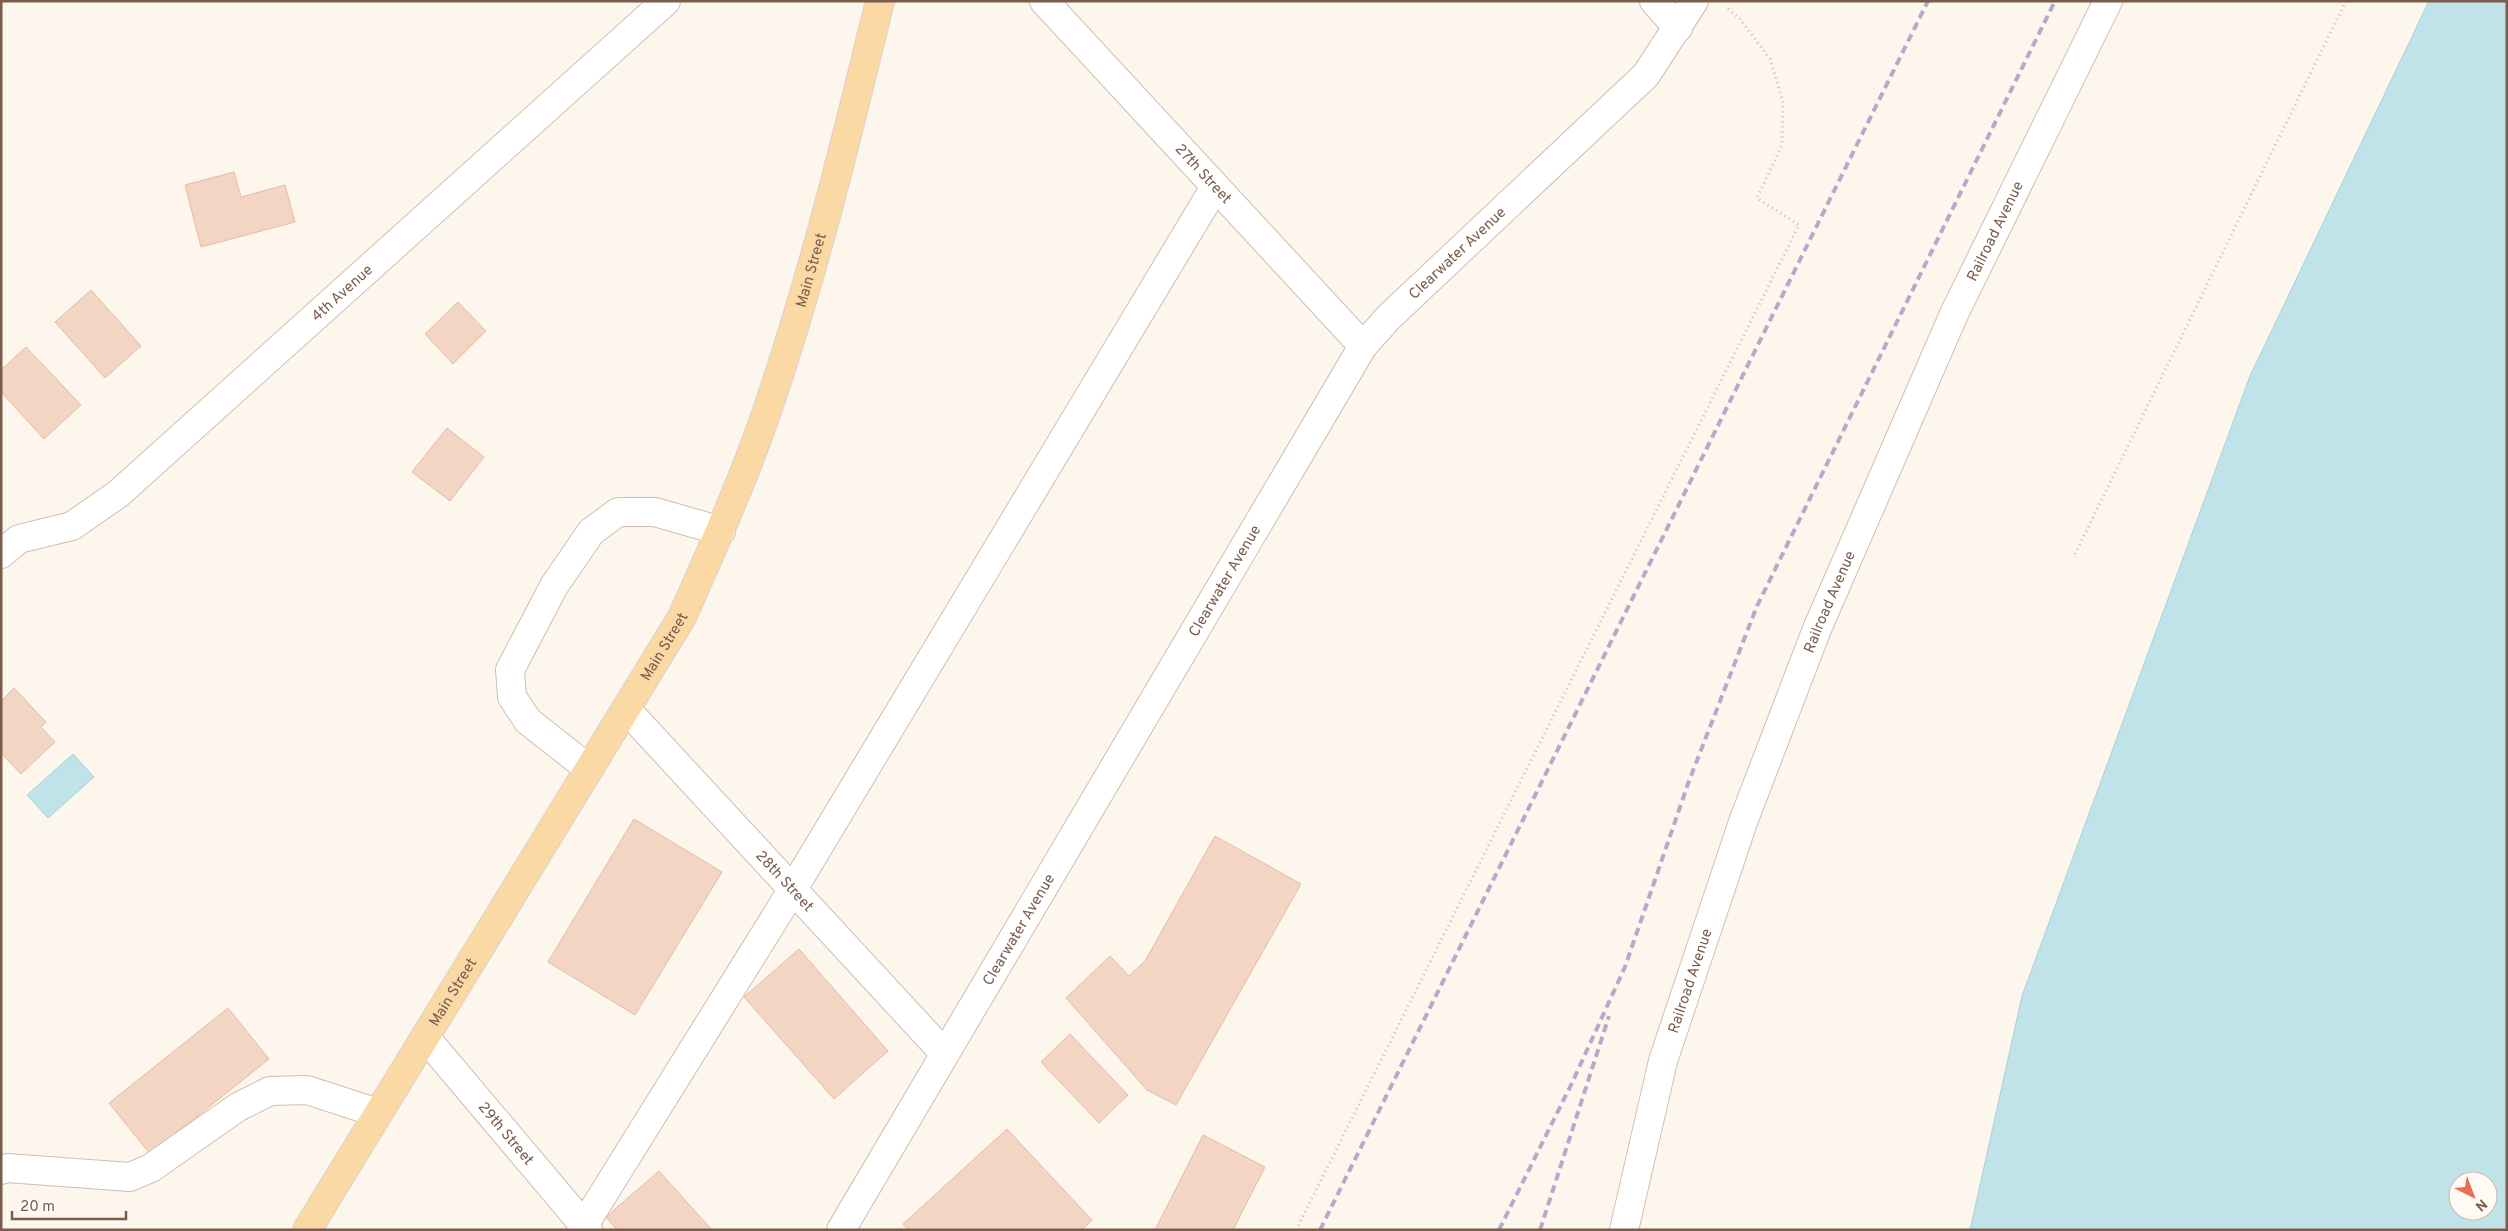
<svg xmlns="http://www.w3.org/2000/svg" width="2508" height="1231" font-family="Overpass,sans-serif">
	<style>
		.water { fill: #bfe3e8; stroke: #a5d3da; fill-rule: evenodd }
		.building { fill: #f3d5c3; stroke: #e6bba3 }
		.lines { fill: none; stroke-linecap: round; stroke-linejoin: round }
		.minor-casing { stroke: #d1beb0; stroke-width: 30 }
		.major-casing { stroke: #dad1cd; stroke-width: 30 }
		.path { stroke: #d9b8a5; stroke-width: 3; stroke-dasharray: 1 4; stroke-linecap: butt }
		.minor { stroke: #fff; stroke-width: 28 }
		.major { stroke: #fbd9a5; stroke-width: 28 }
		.rail { stroke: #b9a8c9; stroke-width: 4; stroke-dasharray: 8 5; stroke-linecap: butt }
		.labels { text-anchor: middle; stroke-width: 4; stroke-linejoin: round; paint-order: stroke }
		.street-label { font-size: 15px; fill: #7a5c4d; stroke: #fffaf3 }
	</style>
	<rect width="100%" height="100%" fill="#fdf6ec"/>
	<!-- water -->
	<path class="water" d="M2429 1H2507V1230H1970L2022 996 2250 376ZM2458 1181H2488V1211H2458Z
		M73 754 94 777 48 818 27 795Z"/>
	<!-- building -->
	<path class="building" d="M234 172 241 197 285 185 295 222 201 247 185 185Z
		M91 290 141 346 105 378 55 322Z
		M458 302 486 331 453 364 425 334Z
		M26 347 81 405 44 439 1 392V370Z
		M447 428 484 457 450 501 412 472Z
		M14 688 46 722 41 727 55 742 21 774 1 753V701Z
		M634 819 722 872 635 1015 548 962Z
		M1215 836 1301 884 1176 1105 1147 1090 1066 998 1110 956 1129 976 1145 961Z
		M799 949 888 1051 834 1099 744 997Z
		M228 1008 269 1059 150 1154 109 1103Z
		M1070 1034 1128 1095 1099 1123 1041 1062Z
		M1007 1129 1092 1220 1082 1230H908L903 1224Z
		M1203 1135 1265 1167 1233 1230H1155Z
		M659 1171 712 1230H617L606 1217Z"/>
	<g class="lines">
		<defs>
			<g id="minor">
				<path id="s1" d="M1044 1 1363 346"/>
				<path d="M1654 1 1678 28"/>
				<path id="s2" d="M1 554 19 539 72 526 118 494 666 1"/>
				<path id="s3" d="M626 709 944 1053"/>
				<path d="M589 769 528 721 512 697 510 670 554 586 591 532 618 512H655L721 531"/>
				<path id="s4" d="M425 1037 588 1230"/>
				<path d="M1 1170 7 1168 130 1177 151 1168 238 1107 270 1091 307 1090 378 1113"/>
				<path d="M581 1230 793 889 1215 187"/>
				<path id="s5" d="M841 1230 1363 346 1389 317 1646 75 1694 1"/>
				<path id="s6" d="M1624 1230 1663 1061 1743 822 1817 629 1954 314 2108 1"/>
			</g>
			<g id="major">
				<path id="s7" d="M307 1230 682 617C710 554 738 492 761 428 810 289 845 145 880 1"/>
			</g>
		</defs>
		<!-- minor casing -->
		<use href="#minor" class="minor-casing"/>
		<!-- major casing -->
		<use href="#major" class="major-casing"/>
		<!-- path -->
		<path class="path" d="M2075 554 2346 1
			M1296 1230 1799 225 1757 198 1782 145 1783 102 1770 59 1740 19 1727 8"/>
		<!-- minor -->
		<use href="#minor" class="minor"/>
		<!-- major -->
		<use href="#major" class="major"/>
		<!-- rail -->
		<path class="rail" d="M1320 1230 1928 1
			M1499 1230 1572 1083 1625 967 1689 781 1757 606 2055 1
			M1540 1230 1609 1016"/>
	</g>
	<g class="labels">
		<!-- street labels -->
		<g class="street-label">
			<text dy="5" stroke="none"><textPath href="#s1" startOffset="235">27th Street</textPath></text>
			<text dy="5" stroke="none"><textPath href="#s6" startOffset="1068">Railroad Avenue</textPath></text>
			<text dy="5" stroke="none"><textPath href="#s5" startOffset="1159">Clearwater Avenue</textPath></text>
			<text dy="5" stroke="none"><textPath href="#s7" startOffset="1089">Main Street</textPath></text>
			<text dy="5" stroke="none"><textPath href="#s2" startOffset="435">4th Avenue</textPath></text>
			<text dy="5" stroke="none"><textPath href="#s5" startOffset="754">Clearwater Avenue</textPath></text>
			<text dy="5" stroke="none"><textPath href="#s6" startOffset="662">Railroad Avenue</textPath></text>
			<text dy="5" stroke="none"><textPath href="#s7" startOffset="684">Main Street</textPath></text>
			<text dy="5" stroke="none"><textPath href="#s3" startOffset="234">28th Street</textPath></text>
			<text dy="5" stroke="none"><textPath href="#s5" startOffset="349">Clearwater Avenue</textPath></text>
			<text dy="5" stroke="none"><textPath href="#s6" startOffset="258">Railroad Avenue</textPath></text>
			<text dy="5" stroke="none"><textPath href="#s7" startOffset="279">Main Street</textPath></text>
			<text dy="5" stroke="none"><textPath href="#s4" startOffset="126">29th Street</textPath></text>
		</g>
	</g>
	<!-- border -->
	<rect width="2508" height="1231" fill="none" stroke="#7a5c4d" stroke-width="5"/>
	<!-- north arrow -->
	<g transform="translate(2473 1196) rotate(138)"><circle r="24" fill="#fffaf3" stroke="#cabbb1"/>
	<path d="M0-4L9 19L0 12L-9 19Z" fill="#e76f51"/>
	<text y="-8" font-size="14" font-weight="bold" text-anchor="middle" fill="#7a5c4d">N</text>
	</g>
	<!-- scale -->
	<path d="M12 1211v8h114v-8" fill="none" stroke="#7a5c4d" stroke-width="2.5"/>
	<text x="20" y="1211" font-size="15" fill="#7a5c4d" stroke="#fffaf3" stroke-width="4" paint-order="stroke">20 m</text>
</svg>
